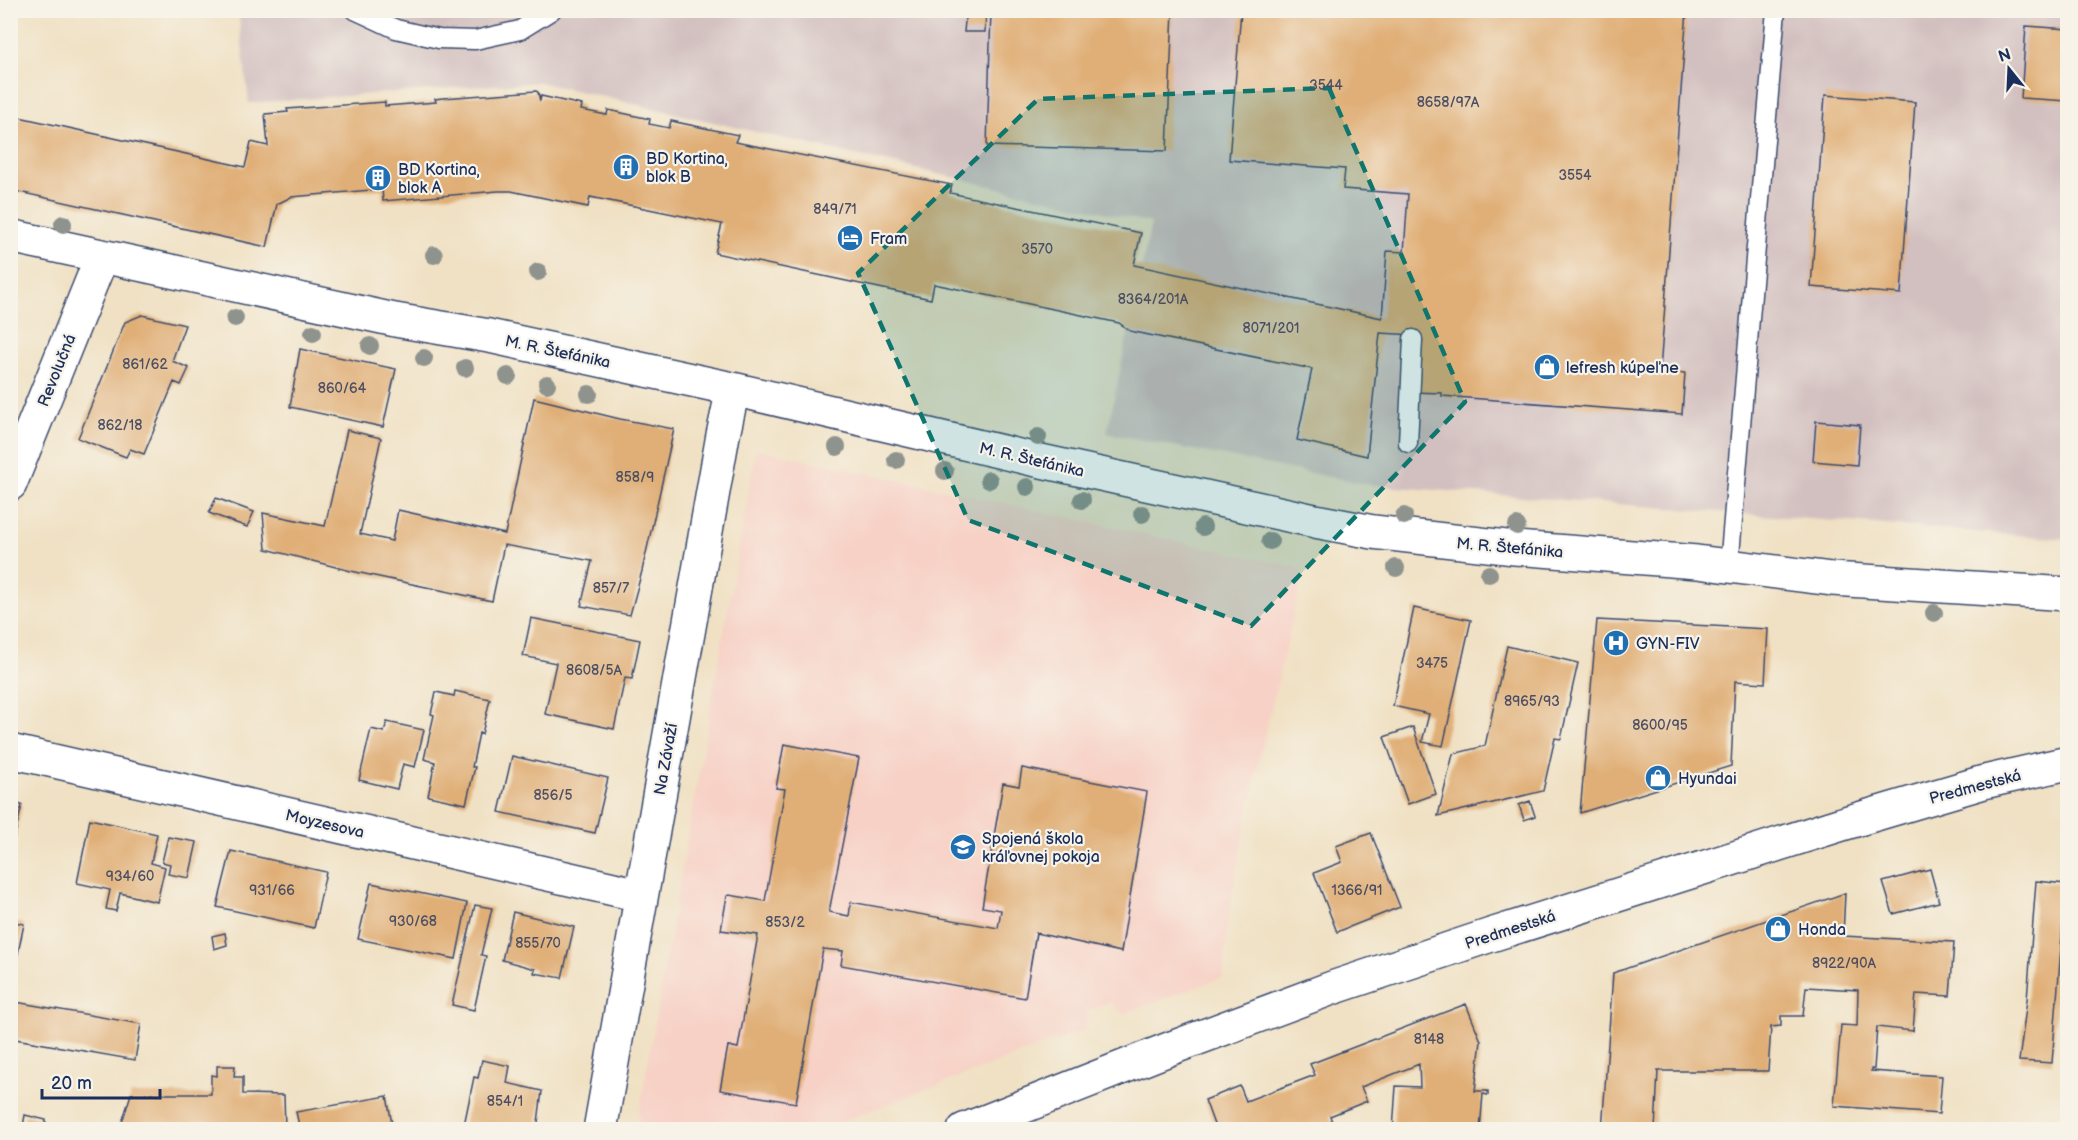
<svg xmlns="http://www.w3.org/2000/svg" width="2078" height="1140" font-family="'Balsamiq Sans',sans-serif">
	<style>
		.built { fill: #f7d1c6 }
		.industrial { fill: #d2bfbf }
		.green { fill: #aac46a; stroke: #627a64; stroke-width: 1.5 }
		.building { fill: #e0af77 }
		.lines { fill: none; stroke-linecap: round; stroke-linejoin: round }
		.lane-casing { stroke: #3b4a6d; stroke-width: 21 }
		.street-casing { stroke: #3b4a6d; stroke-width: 36 }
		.lane { stroke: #fff; stroke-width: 18 }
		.street { stroke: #fff; stroke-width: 33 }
		.tree { fill: #8f938e }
		.marked { fill: #0f766e; fill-opacity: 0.2; stroke: #0f766e; stroke-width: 4.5; stroke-dasharray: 12 8; stroke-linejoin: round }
		.labels { text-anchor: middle; stroke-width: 4.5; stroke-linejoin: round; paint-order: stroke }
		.number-label { font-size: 14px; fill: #4c4f64 }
		.poi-label { font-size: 16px; fill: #1b2f5e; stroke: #f7f3e8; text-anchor: start }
		.street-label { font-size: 16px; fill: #1b2f5e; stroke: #f7f3e8 }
	</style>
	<rect width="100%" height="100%" fill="#f7f3e8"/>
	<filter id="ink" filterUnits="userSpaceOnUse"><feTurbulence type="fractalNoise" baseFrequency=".0167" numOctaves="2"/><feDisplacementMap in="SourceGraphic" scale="12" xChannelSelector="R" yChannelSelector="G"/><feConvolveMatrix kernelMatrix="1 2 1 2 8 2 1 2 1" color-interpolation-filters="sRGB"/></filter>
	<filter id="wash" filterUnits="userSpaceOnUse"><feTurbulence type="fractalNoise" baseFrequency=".008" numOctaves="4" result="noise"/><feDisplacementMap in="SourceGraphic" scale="24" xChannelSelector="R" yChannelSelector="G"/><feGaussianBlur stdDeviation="1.35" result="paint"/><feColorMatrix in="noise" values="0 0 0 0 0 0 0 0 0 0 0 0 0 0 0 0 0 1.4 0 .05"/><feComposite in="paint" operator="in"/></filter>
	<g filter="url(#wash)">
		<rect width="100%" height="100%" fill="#f0e1c4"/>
		<!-- built -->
		<path class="built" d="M756 449 1304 569 1253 786 1229 908 1223 977 1123 1014 1110 1002 1087 1011 1086 1029 822 1129 636 1130Z"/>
		<!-- industrial -->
		<path class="industrial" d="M238 11H2067V539L1371 485 1107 433 1151 223 539 82 249 103Z"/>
		<!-- green -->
		<path class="green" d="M411 11H511C479 23 444 20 411 11Z"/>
		<g id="blocks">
			<!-- building -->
			<path class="building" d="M966 10H986L985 32H964Z
				M991 10H1173L1167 151 987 146Z
				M1241 10H1687L1660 371 1685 373 1682 414 1442 396V393L1412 392 1415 335 1380 333 1367 456 1297 440 1312 369 1130 331 1119 323 934 284 931 299 715 253 722 224 590 197 588 207 511 191H498L383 201 382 189 291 197 277 204 267 247 10 190V115L245 167 251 142 268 146 265 114 288 112 287 109 385 102V106L436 102 435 99 443 98 536 91 538 92 540 101 541 96 582 105 581 110 607 115 608 110 650 119 649 124 669 128 671 121 738 135 735 142 952 185 950 193 1141 233 1134 265 1382 318 1387 251 1404 252 1408 194 1343 189 1345 169 1229 160Z
				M2026 26 2068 29V101L2021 98Z
				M1825 95 1915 102 1901 294 1811 287Z
				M142 315 185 325 172 361 189 368 181 385 174 382 144 454 130 449 126 457 78 438 125 322Z
				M300 349 396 369 383 427 290 407Z
				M534 398 620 419 674 429 642 571 630 615 581 606 592 561 504 545 492 601 351 571 266 549 263 513 325 526 347 430 381 438 360 534 392 541 398 510 505 534Z
				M1816 421 1860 425 1857 465 1813 461Z
				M216 498 254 512 247 527 209 513Z
				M1414 608 1471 620 1443 746 1422 742 1429 714 1393 706Z
				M531 618 640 640 632 679 625 678 614 729 545 714 556 663 523 656Z
				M1597 620 1768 629 1765 683 1735 681 1731 766 1580 813Z
				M1507 646 1578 663 1561 739 1555 738 1543 791 1438 816 1453 754 1485 746Z
				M455 691 490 699 482 734 479 733 472 767H475L466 804 428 796 435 762 424 759 434 715 431 714 436 692 454 696Z
				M387 722 424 730 415 767 403 764 397 789 359 780 371 729 384 732Z
				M1413 727 1436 794 1408 804 1384 737Z
				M784 744 859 758 829 912 849 916 851 902 998 928 1001 910 982 907 1003 783 1019 786 1022 768 1147 792 1121 952 1036 933 1025 998 841 965 843 951 823 949 796 1103 720 1090 728 1046 738 1048 758 935 721 930 727 896 729 895 765 901 785 789 776 788Z
				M512 756 608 778 595 833 499 812Z
				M1530 801 1535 816 1524 820 1519 805Z
				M10 802 22 805 14 839 10 838Z
				M90 819 157 834 151 863 165 867 157 902 120 893 116 911 106 909 110 890 77 883Z
				M1371 833 1400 907 1337 932 1314 873 1342 862 1336 846Z
				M168 837 197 842 189 878 168 874 170 864 162 862Z
				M231 851 326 872 314 928 217 907Z
				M1930 869 1939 902 1893 914 1883 882Z
				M2036 881 2066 884 2052 1063 2019 1061 2027 1000Z
				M371 883 467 903 456 959 358 939Z
				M1845 893 1843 936 1954 942 1950 996 1916 994 1913 1031 1877 1027 1874 1069H1871V1071L1942 1076 1939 1114 1834 1106 1841 1025 1857 1026 1858 990 1806 987 1803 1016H1781V1026L1771 1027 1768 1071H1658L1655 1130H1602L1613 973Z
				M475 905 492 908 481 955 486 956 474 1010 452 1005Z
				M513 912 574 927 562 978 534 973 535 969 502 960Z
				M10 921 24 924 15 968 10 967Z
				M225 933 227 945 214 949 212 936Z
				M10 1001 141 1024 135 1060 10 1038Z
				M1466 1004 1481 1041 1475 1091H1488V1095L1483 1094 1480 1130H1393L1396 1086 1420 1087 1419 1064 1361 1087 1367 1101 1330 1116 1335 1130H1216L1205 1100 1240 1086 1246 1101 1315 1075 1310 1064Z
				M482 1060 510 1066 507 1083 542 1091 537 1130H463L474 1077 478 1078Z
				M217 1066H235L234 1077H243V1094L284 1095 285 1127 211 1130 120 1129 131 1094H211V1075L217 1076Z
				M387 1096 393 1130H300L296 1112Z
				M25 1115 46 1120 44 1130 23 1126Z"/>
		</g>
	</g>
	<g filter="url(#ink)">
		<use href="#blocks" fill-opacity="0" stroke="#3b4a6d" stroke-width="1.5"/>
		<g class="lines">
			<defs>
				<path id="lane" d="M355 10 396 29 439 39 475 40 520 30 552 10
					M1408 443 1413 339
					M1729 567 1776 10"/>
				<path id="street" d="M10 236 395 320 489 336 733 389 1032 459 1315 521 1373 532 1515 548 1697 562 1832 579 2068 594
					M10 484 102 256
					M10 751 640 895
					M600 1130 723 435 733 389
					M964 1130 1169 1049 1332 988 1491 935 1842 824 1984 782 2068 763"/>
			</defs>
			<!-- lane casing -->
			<use href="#lane" class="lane-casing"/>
			<!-- street casing -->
			<use href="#street" class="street-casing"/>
			<!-- lane -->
			<use href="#lane" class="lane"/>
			<!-- street -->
			<use href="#street" class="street"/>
		</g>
		<!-- trees -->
		<g class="tree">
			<circle cx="63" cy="224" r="9"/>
			<circle cx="434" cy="255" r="9"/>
			<circle cx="538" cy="272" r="9"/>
			<circle cx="235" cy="318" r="9"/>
			<circle cx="313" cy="333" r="9"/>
			<circle cx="370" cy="346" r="9"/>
			<circle cx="424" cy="358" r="9"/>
			<circle cx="465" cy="368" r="9"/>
			<circle cx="508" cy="376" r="9"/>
			<circle cx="547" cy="384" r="9"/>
			<circle cx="589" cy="394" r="9"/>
			<circle cx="1038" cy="437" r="9"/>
			<circle cx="837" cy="447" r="9"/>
			<circle cx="896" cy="460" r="9"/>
			<circle cx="945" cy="471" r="9"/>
			<circle cx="989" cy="480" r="9"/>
			<circle cx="1027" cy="487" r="9"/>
			<circle cx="1082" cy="500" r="9"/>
			<circle cx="1142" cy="514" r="9"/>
			<circle cx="1404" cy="516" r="9"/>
			<circle cx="1517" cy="526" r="9"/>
			<circle cx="1203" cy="527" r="9"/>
			<circle cx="1270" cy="541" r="9"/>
			<circle cx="1396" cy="568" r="9"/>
			<circle cx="1489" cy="574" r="9"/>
			<circle cx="1934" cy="613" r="9"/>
		</g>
	</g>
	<!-- marked area -->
	<path class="marked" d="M1329 88 1465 402 1251 626 968 520 858 273 1038 99Z"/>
	<!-- icons -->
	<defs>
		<symbol id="building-disc" viewBox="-11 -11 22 22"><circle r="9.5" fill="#1f6fb2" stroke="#f7f3e8"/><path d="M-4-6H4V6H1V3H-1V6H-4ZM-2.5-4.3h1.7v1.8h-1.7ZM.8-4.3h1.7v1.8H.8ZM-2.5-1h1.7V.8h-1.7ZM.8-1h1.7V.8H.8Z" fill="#fff"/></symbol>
		<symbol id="hotel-disc" viewBox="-11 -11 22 22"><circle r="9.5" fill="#1f6fb2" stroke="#f7f3e8"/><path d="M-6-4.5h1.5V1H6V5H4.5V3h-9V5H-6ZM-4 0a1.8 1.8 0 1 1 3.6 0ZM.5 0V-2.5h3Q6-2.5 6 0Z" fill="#fff"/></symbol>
		<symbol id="shop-disc" viewBox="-11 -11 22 22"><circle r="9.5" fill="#1f6fb2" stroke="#f7f3e8"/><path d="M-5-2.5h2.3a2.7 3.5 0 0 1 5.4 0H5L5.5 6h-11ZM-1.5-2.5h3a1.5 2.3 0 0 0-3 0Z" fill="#fff"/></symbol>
		<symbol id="hospital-disc" viewBox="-11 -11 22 22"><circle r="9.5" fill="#1f6fb2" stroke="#f7f3e8"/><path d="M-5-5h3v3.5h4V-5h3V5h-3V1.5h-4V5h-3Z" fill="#fff"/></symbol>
		<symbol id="school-disc" viewBox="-11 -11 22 22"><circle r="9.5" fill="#1f6fb2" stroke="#f7f3e8"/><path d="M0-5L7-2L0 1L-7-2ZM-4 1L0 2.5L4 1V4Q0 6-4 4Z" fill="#fff"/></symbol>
	</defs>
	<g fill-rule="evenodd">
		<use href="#building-disc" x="611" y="152" width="30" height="30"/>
		<use href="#building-disc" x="363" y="163" width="30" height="30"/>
		<use href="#hotel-disc" x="835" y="223" width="30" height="30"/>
		<use href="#shop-disc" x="1532" y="352" width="30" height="30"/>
		<use href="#hospital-disc" x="1601" y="628" width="30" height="30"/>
		<use href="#shop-disc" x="1643" y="763" width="30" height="30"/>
		<use href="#school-disc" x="948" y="832" width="30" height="30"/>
		<use href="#shop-disc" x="1763" y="914" width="30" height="30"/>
	</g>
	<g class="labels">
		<!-- number labels -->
		<g class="number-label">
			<text x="1326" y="90">3544</text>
			<text x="1448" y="107">8658/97A</text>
			<text x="1575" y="180">3554</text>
			<text x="835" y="214">849/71</text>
			<text x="1037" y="254">3570</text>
			<text x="1153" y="304">8364/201A</text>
			<text x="1271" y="333">8071/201</text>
			<text x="145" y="369">861/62</text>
			<text x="342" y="393">860/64</text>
			<text x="120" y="430">862/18</text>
			<text x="635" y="482">858/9</text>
			<text x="611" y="593">857/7</text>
			<text x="1432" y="668">3475</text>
			<text x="594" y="675">8608/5A</text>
			<text x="1532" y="706">8965/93</text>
			<text x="1660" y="730">8600/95</text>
			<text x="553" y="800">856/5</text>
			<text x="130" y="881">934/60</text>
			<text x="272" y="895">931/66</text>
			<text x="1357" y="895">1366/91</text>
			<text x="413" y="926">930/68</text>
			<text x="785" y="927">853/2</text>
			<text x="538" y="948">855/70</text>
			<text x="1844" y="968">8922/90A</text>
			<text x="1429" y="1044">8148</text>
			<text x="505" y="1106">854/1</text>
		</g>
		<!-- poi labels -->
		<g class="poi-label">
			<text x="646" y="164">BD Kortina,<tspan x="646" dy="18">blok B</tspan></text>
			<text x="398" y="175">BD Kortina,<tspan x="398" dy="18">blok A</tspan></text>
			<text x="870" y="244">Fram</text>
			<text x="1566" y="373">lefresh kúpeľne</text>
			<text x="1636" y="649">GYN-FIV</text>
			<text x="1678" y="784">Hyundai</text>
			<text x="982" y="844">Spojená škola<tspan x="982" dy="18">kráľovnej pokoja</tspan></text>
			<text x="1798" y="935">Honda</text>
		</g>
		<!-- street labels -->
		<g class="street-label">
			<text transform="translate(558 351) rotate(12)" y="6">M. R. Štefánika</text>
			<text transform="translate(56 370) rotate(-68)" y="6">Revolučná</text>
			<text transform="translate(1032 459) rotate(13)" y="6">M. R. Štefánika</text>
			<text transform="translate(1510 547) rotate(5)" y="6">M. R. Štefánika</text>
			<text transform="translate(665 759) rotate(-80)" y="6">Na Závaží</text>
			<text transform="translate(1975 786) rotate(-15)" y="6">Predmestská</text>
			<text transform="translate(325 823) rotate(13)" y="6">Moyzesova</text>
			<text transform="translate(1510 929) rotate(-18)" y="6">Predmestská</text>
		</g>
	</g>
	<!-- margin -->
	<rect width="2078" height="1140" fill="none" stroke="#f7f3e8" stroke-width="36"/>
	<!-- north arrow -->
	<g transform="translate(2009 69) rotate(342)" stroke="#f7f3e8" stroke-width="4.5" paint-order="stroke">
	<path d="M0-4.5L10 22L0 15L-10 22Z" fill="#1b2f5e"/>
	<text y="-9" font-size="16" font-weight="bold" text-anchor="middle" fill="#1b2f5e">N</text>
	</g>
	<!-- scale -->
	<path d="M42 1089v9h118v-9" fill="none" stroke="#1b2f5e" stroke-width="3"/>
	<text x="51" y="1089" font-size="18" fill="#1b2f5e" stroke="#f7f3e8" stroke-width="4.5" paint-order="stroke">20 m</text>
</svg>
